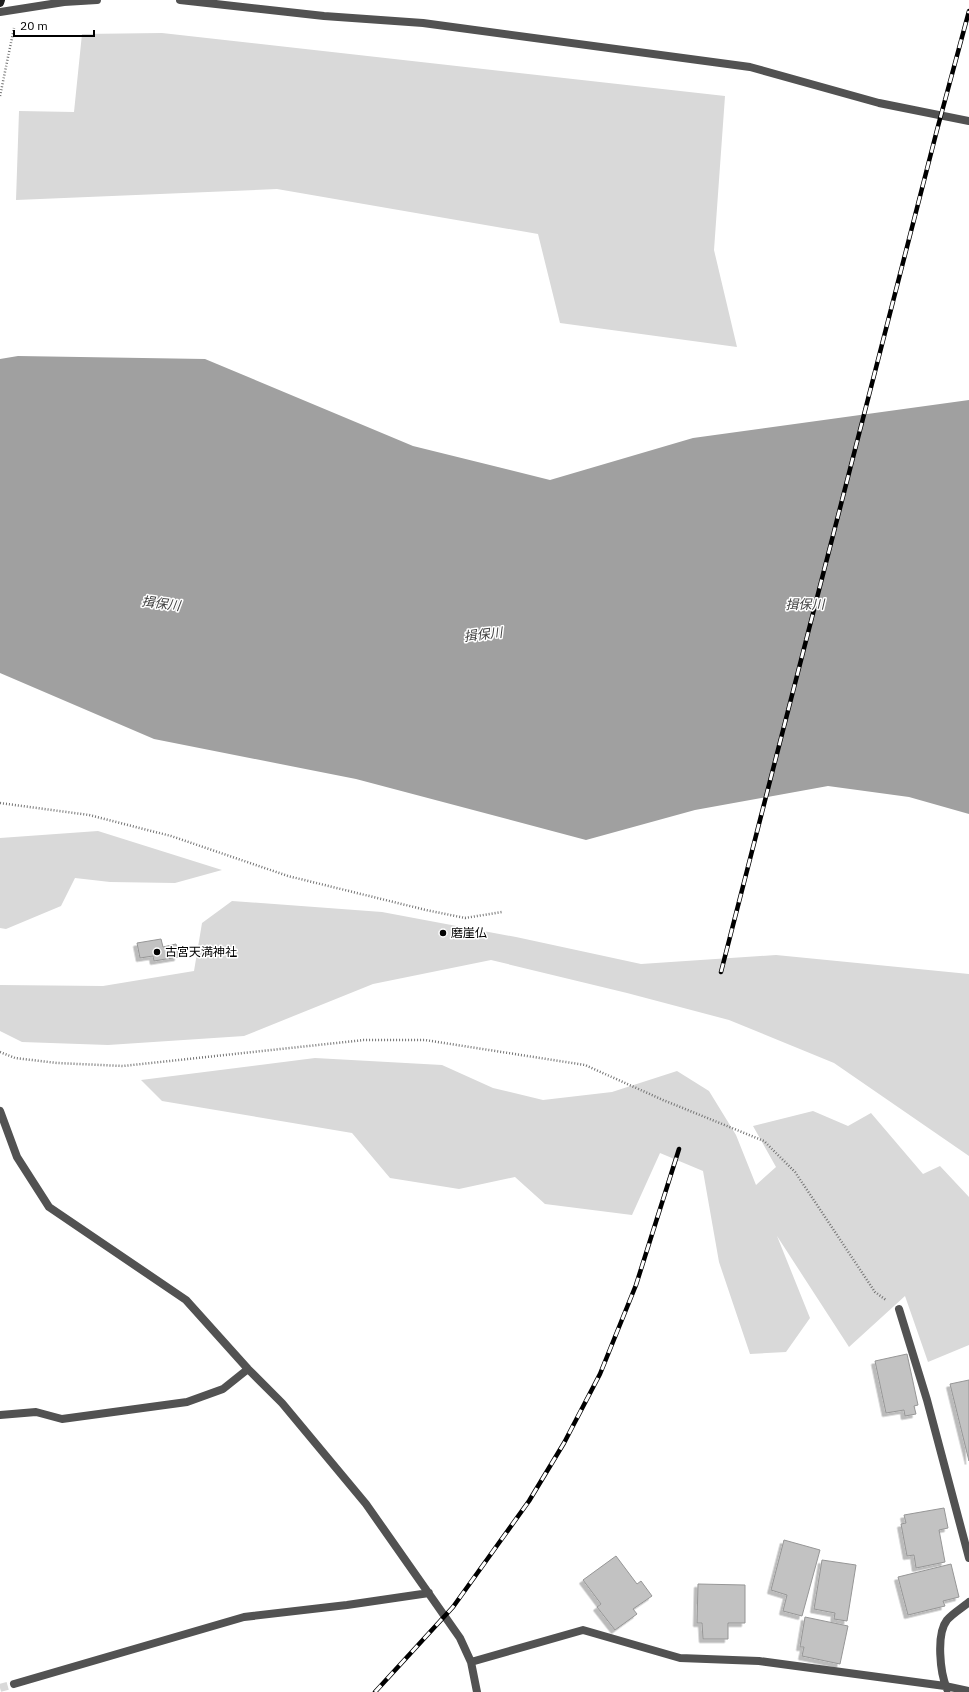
<svg xmlns="http://www.w3.org/2000/svg" width="969" height="1692" font-family="'IBM Plex Sans','Noto Sans JP',sans-serif">
	<style>
		.green { fill: #d9d9d9 }
		.water { fill: #a0a0a0 }
		.building { fill: #c2c2c2; stroke: #969696; filter: url(#shadow) }
		.lines { fill: none; stroke-linecap: round; stroke-linejoin: round }
		.minor-tunnel { stroke: #d9d9d9; stroke-width: 8; stroke-dasharray: 8 4; stroke-linecap: butt }
		.path { stroke: #747474; stroke-width: 2.5; stroke-dasharray: 1 2; stroke-linecap: butt }
		.minor { stroke: #525252; stroke-width: 8 }
		.secondary { stroke: #1f1f1f; stroke-width: 8 }
		.rail-casing { stroke: #000; stroke-width: 4.5 }
		.rail { stroke: #fff; stroke-width: 3; stroke-dasharray: 9; stroke-linecap: butt }
		.poi-dot { fill: #000; stroke: #fff; stroke-width: 1.5 }
		.labels { text-anchor: middle; stroke-width: 3; stroke-linejoin: round; paint-order: stroke }
		.poi-label { font-size: 12px; fill: #000; stroke: #fff; text-anchor: start }
		.water-label { font-size: 13px; font-style: italic; fill: #414141; stroke: #fff }
	</style>
	<defs>
		<filter id="shadow"><feDropShadow dx="-3.5" dy="3.5" stdDeviation="0" flood-color="#0004"/></filter>
	</defs>
	<rect width="100%" height="100%" fill="#fff"/>
	<!-- green -->
	<path class="green" d="M162 33 725 96 714 250 737 347 560 323 538 234 277 189 16 200 19 111 74 112 82 34Z
		M98 831 222 870 175 883 110 882 75 878 61 906 6 929 0 928V838Z
		M232 901 382 912 516 937 641 964 776 955 969 974V1156L834 1063 729 1020 627 993 491 960 373 984 244 1036 108 1045 22 1042 0 1031V985L103 986 194 971 202 923Z
		M315 1058 442 1065 493 1088 543 1100 612 1092 677 1071 709 1091 736 1135 756 1185 776 1167 753 1126 813 1111 848 1126 871 1113 923 1174 940 1166 969 1197V1345L928 1362 905 1296 849 1347 777 1236 810 1318 786 1352 750 1354 719 1262 703 1171 660 1153 632 1215 545 1204 515 1177 459 1189 390 1178 352 1133 162 1101 141 1080Z"/>
	<!-- water -->
	<path class="water" d="M18 356 205 359 413 446 550 480 693 438 969 400V814L909 797 828 786 695 810 586 840 356 779 154 739 0 673V359Z"/>
	<!-- building -->
	<path class="building" d="M161 939 163 947 176 944 178 957 154 961 153 956 140 958 137 943Z
		M907 1354 918 1405 914 1406 916 1414 905 1416 904 1410 886 1413 875 1361Z
		M969 1380V1461L950 1384Z
		M944 1508 948 1528 939 1530 945 1562 916 1568 914 1555 907 1556 901 1524 906 1523 904 1515Z
		M784 1540 820 1550 802 1616 783 1611 787 1595 771 1590Z
		M616 1556 637 1584 641 1581 652 1596 633 1609 637 1614 615 1630 597 1607 601 1604 583 1580Z
		M822 1560 856 1565 847 1621 834 1619 835 1613 814 1609Z
		M951 1564 959 1597 943 1601 945 1606 908 1615 898 1577Z
		M698 1584 745 1585V1623H728V1639H703L702 1623H697Z
		M805 1617 848 1626 840 1664 802 1656 804 1647H800Z"/>
	<g class="lines">
		<!-- minor-tunnel -->
		<path class="minor-tunnel" d="M0 1688 14 1684"/>
		<!-- path -->
		<path class="path" d="M0 96 14 28
			M0 803 89 815 171 836 288 876 426 910 465 918 502 912
			M0 1052 15 1058 57 1063 123 1066 364 1040H425L585 1065 663 1100 764 1141 795 1172 875 1292 886 1300"/>
		<!-- minor -->
		<path class="minor" d="M180 0 324 16 423 23 750 67 879 103 969 121
			M0 12 64 2 97 0
			M0 1111 17 1157 49 1207 186 1300 248 1369 282 1403 366 1504 460 1638 471 1662 477 1692
			M899 1309 927 1400 969 1558
			M0 1415 36 1412 62 1419 187 1402 223 1389 248 1369
			M471 1662 583 1630 680 1658 759 1661 945 1686 969 1691
			M14 1684 244 1617 347 1605 429 1593
			M947 1689C940 1673 936 1634 947 1620 953 1613 962 1608 969 1602"/>
		<!-- secondary -->
		<path class="secondary" d="M0 3 1 0"/>
		<defs>
			<path id="rail" d="M721 972 937 130 969 11
				M375 1692 453 1607 529 1501 564 1443 600 1374 636 1285 679 1149"/>
		</defs>
		<!-- rail casing -->
		<use href="#rail" class="rail-casing"/>
		<!-- rail -->
		<use href="#rail" class="rail"/>
	</g>
	<!-- markers -->
	<g class="poi-dot">
		<circle cx="443" cy="933" r="4"/>
		<circle cx="157" cy="952" r="4"/>
	</g>
	<g class="labels">
		<!-- poi labels -->
		<g class="poi-label">
			<text x="451" y="937">磨崖仏</text>
			<text x="165" y="956">古宮天満神社</text>
		</g>
		<!-- water labels -->
		<g class="water-label">
			<text transform="translate(161 603) rotate(7)" y="5">揖保川</text>
			<text transform="translate(805 604) rotate(-1)" y="5">揖保川</text>
			<text transform="translate(483 634) rotate(-7)" y="5">揖保川</text>
		</g>
	</g>
	<!-- scale -->
	<path d="M14 30v6h80v-6" fill="none" stroke="#000000" stroke-width="2"/>
	<text x="20" y="30" font-size="12" fill="#000000" stroke="#ffffff" stroke-width="3" paint-order="stroke">20 m</text>
</svg>
